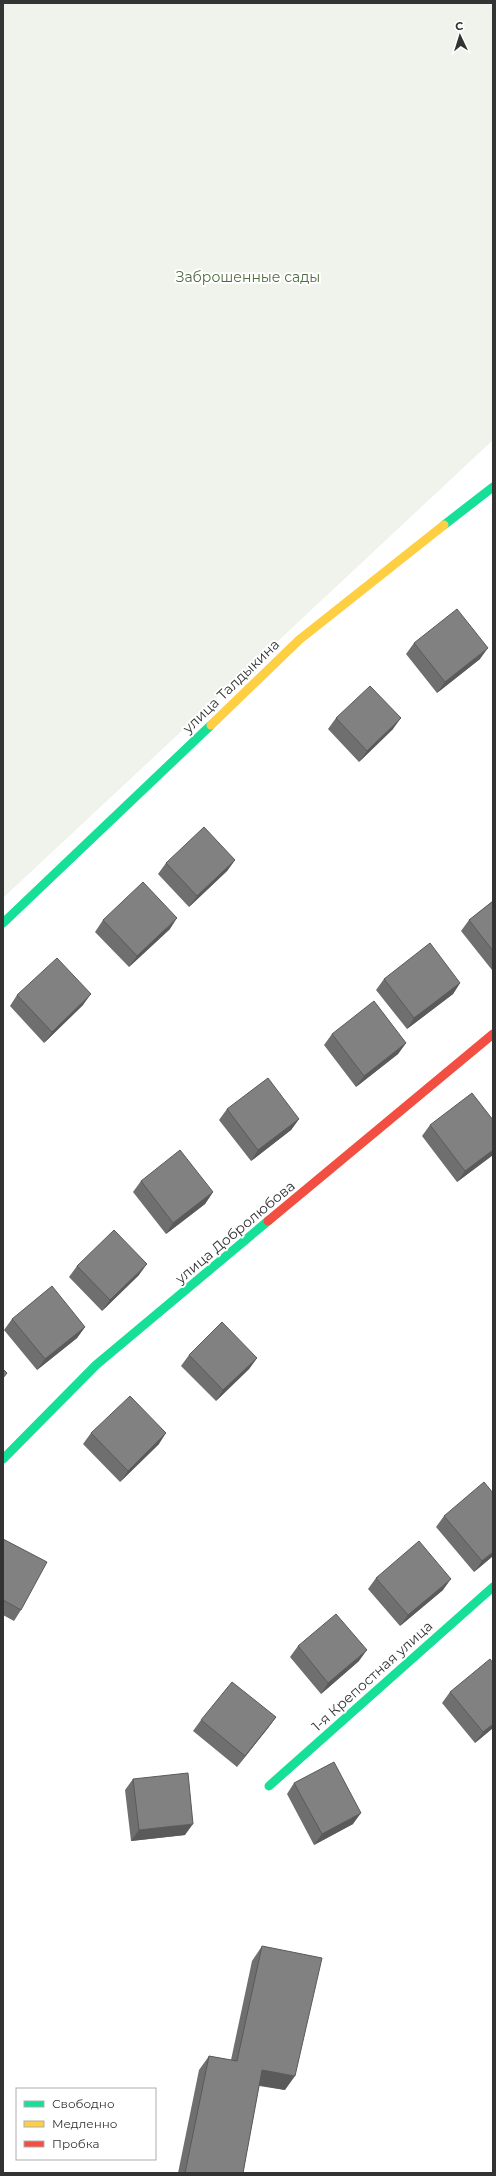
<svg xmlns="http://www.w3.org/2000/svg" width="496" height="2176" font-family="Montserrat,sans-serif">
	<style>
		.green { fill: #eff3ec }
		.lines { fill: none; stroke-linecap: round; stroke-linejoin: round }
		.fast { stroke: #16e098; stroke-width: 9 }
		.slow { stroke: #ffcf43; stroke-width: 9 }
		.jam { stroke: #f24e42; stroke-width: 9 }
		.wall { fill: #6f6f6f }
		.shaded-wall { fill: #5a5a5a }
		.building { fill: #818181; stroke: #5a5a5a }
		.labels { text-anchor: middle; stroke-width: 4; stroke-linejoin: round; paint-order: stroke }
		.park-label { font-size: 14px; fill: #526d42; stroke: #fff }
		.street-label { font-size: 14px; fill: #333; stroke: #fff }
	</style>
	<rect width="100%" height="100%" fill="#fff"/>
	<!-- green -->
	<path class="green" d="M3 3H493V440L3 898Z"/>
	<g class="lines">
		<!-- fast -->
		<path class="fast" d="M444 525 493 487
			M3 923 211 725
			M3 1459 96 1365 268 1221
			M269 1786 493 1587"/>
		<!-- slow -->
		<path class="slow" d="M211 725 299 640 444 525"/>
		<!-- jam -->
		<path class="jam" d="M268 1221 493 1034"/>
	</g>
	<!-- wall -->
	<path class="wall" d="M414 643 480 659 437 693 406 654Z
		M336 718 393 729 359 762 328 729Z
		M235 860 227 871 189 907 158 874 166 863Z
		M493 901V969L492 970 461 931 469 920Z
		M103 920 170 929 129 967 95 932Z
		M384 979 460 983 453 994 407 1029 376 990Z
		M17 995 83 1005 44 1043 10 1006Z
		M332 1034 406 1043 398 1054 356 1087 324 1045Z
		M227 1109 299 1119 291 1130 251 1161 219 1120Z
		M430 1125 493 1155 457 1182 422 1136Z
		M141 1181 213 1192 205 1204 166 1234 133 1192Z
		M77 1266 139 1275 102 1311 69 1277Z
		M12 1319 85 1327 77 1338 37 1370 4 1330Z
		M189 1355 257 1358 249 1369 216 1401 181 1366Z
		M91 1433 159 1444 120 1482 83 1444Z
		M444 1516 493 1556 474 1572 436 1527Z
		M3 1539 21 1610 14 1621 3 1615Z
		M376 1578 443 1590 400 1626 368 1589Z
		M298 1646 359 1661 321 1694 290 1657Z
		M450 1692 493 1728 475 1743 442 1703Z
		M276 1717 268 1728 237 1767 193 1731 201 1720Z
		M133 1779 185 1835 131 1841 125 1790Z
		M294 1783 353 1824 314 1845 287 1794Z
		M262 1946 285 2090 259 2086 243 2173H178L199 2070 209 2056 231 2060 252 1961Z"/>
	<!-- shaded-wall -->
	<path class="shaded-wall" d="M488 648 480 659 437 693 445 682Z
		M401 718 393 729 359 762 367 751Z
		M235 860 227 871 189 907 197 896Z
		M177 918 170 929 129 967 137 956Z
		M460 983 453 994 407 1029 414 1018Z
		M91 994 83 1005 44 1043 52 1032Z
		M406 1043 398 1054 356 1087 364 1076Z
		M299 1119 291 1130 251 1161 258 1150Z
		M493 1150V1155L457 1182 465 1171Z
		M213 1192 205 1204 166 1234 173 1223Z
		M147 1264 139 1275 102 1311 110 1300Z
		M85 1327 77 1338 37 1370 45 1359Z
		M257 1358 249 1369 216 1401 223 1390Z
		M166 1433 159 1444 120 1482 128 1471Z
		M493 1552V1556L474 1572 482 1561Z
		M451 1579 443 1590 400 1626 408 1615Z
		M367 1650 359 1661 321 1694 328 1683Z
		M276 1717 268 1728 237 1767 245 1756Z
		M493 1724V1728L475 1743 483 1732Z
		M361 1813 353 1824 314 1845 322 1834Z
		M193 1824 185 1835 131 1841 139 1830Z
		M262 2070 295 2076 285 2090 252 2084Z"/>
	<!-- building -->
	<path class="building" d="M457 609 488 648 445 682 414 643Z
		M370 686 401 718 367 751 336 718Z
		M204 827 235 860 197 896 166 863Z
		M143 882 177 918 137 956 103 920Z
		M493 901V951L469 920Z
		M430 943 460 983 414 1018 384 979Z
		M57 958 91 994 52 1032 17 995Z
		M374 1001 406 1043 364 1076 332 1034Z
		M268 1078 299 1119 258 1150 227 1109Z
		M472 1093 493 1120V1150L465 1171 430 1125Z
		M180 1150 213 1192 173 1223 141 1181Z
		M114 1230 147 1264 110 1300 77 1266Z
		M52 1286 85 1327 45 1359 12 1319Z
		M222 1322 257 1358 223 1390 189 1355Z
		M3 1369 7 1373 3 1378Z
		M130 1396 166 1433 128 1471 91 1433Z
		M484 1482 493 1493V1552L482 1561 444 1516Z
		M3 1539 47 1562 21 1610 3 1600Z
		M419 1541 451 1579 408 1615 376 1578Z
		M336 1614 367 1650 328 1683 298 1646Z
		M490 1659 493 1663V1724L483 1732 450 1692Z
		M232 1682 276 1717 245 1756 201 1720Z
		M334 1762 361 1813 322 1834 294 1783Z
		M188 1773 193 1824 139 1830 133 1779Z
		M262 1946 322 1958 295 2076 262 2070 243 2173H185L209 2056 237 2061Z"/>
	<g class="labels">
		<!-- park labels -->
		<g class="park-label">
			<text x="248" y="282">Заброшенные сады</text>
		</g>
		<!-- street labels -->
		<g class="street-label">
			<text transform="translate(231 686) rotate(-44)" y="5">улица Талдыкина</text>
			<text transform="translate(235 1232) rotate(-40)" y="5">улица Добролюбова</text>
			<text transform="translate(372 1676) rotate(-42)" y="5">1-я Крепостная улица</text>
		</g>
	</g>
	<!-- border -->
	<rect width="496" height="2176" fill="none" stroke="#333333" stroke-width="8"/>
	<!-- legend -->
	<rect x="16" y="2088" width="140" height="72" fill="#ffffff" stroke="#adadad"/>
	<rect x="24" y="2101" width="20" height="6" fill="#16e098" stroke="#adadad"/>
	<text x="52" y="2108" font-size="12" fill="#333333">Свободно</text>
	<rect x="24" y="2121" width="20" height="6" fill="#ffcf43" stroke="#adadad"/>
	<text x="52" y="2128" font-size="12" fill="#333333">Медленно</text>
	<rect x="24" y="2141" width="20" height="6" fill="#f24e42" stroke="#adadad"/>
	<text x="52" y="2148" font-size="12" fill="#333333">Пробка</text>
	<!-- north arrow -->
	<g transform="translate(460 36) rotate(356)" stroke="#ffffff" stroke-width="3" paint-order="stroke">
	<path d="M0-3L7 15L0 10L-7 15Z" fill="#333333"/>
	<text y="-6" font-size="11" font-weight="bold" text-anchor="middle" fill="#333333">С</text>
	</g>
</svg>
